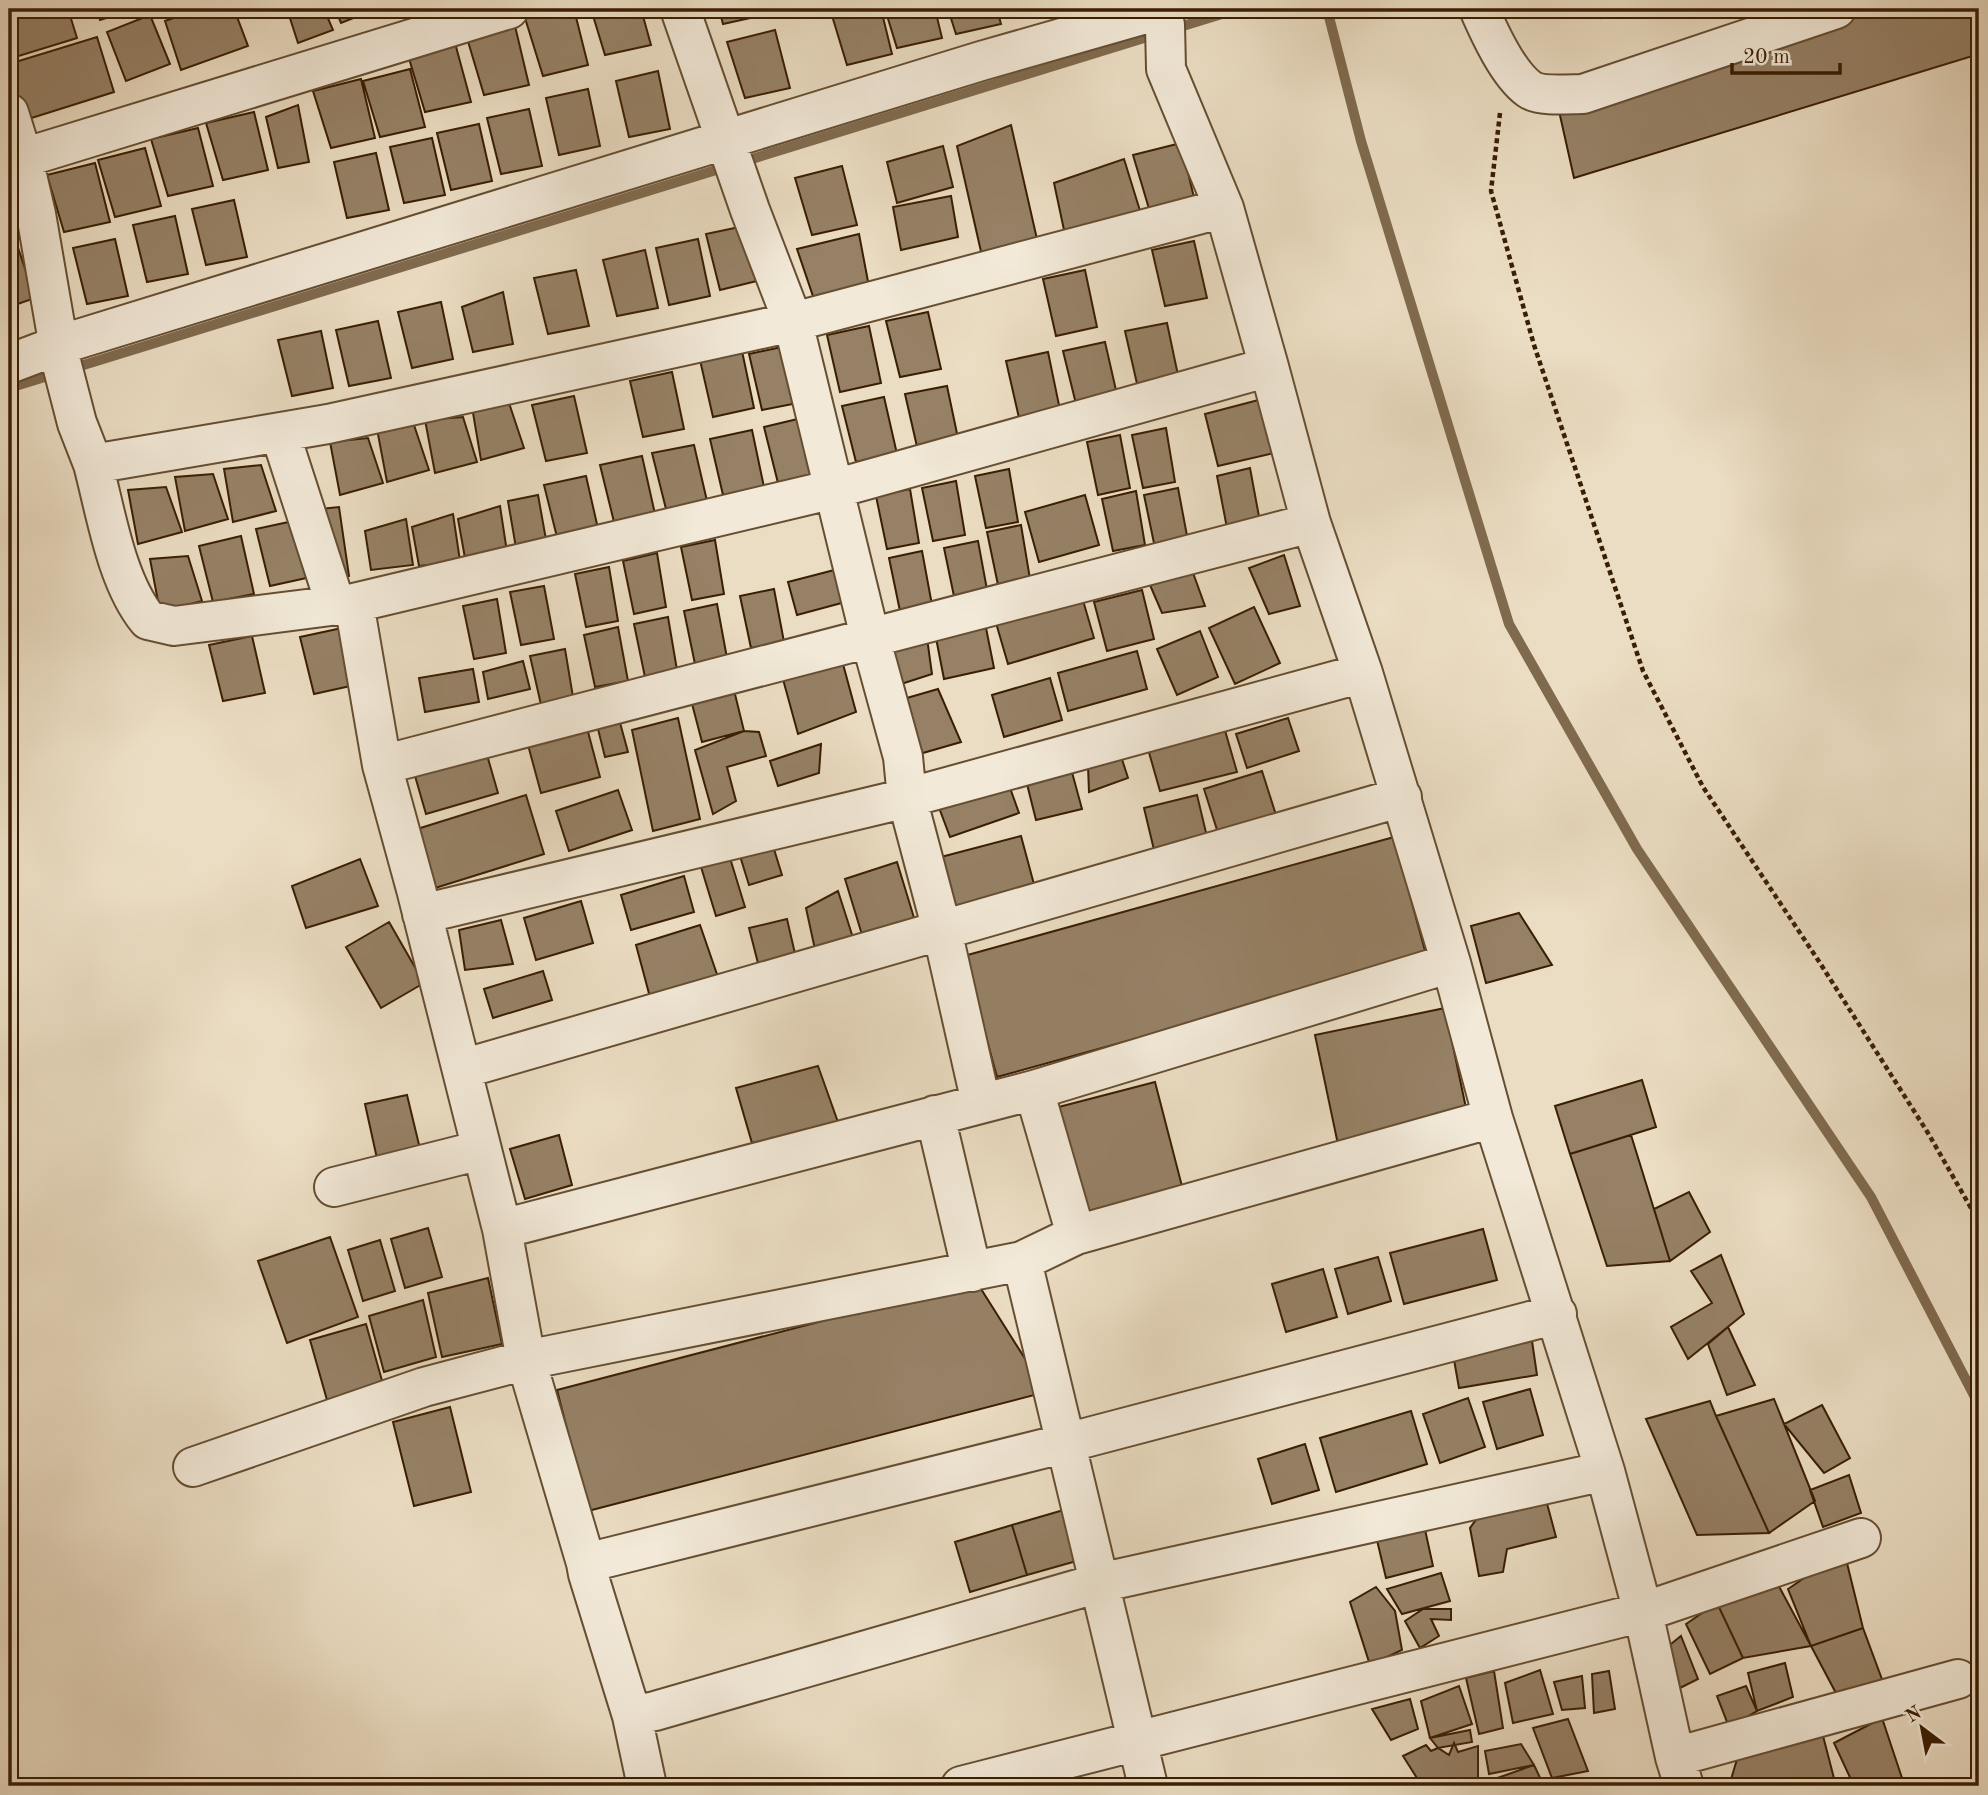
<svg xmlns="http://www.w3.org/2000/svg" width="1988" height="1795" font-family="'Old Standard TT',serif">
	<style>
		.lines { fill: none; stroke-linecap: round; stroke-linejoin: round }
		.stream { stroke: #806a4e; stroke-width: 10 }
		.building { fill: #968166; stroke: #3a1e02; stroke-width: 2 }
		.minor-casing { stroke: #664e32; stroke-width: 42 }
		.path { stroke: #3a1e02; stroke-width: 4.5; stroke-dasharray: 5 3.5; stroke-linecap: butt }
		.minor { stroke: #f2e9d8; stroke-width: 38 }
	</style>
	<rect width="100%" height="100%" fill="#ebddc3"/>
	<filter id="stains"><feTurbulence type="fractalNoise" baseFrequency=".00286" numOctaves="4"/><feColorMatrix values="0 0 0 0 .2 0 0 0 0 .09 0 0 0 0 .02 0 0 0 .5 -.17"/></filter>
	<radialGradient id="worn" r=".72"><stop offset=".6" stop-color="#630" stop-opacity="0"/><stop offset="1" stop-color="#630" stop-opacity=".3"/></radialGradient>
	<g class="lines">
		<!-- stream -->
		<path class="stream" d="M1327 9 1361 141 1509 624 1637 849 1871 1197 1979 1405
			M9 388 1238 9"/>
	</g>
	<!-- building -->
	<path class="building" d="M9 9H68L77 38 9 59Z
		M96 9H135L100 20Z
		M200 9H234L248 46 181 70 165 21Z
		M287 9H324L333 30 298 43Z
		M335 9H376L341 23Z
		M566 9H574L588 65 543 76 525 18Z
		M591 9H641L651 45 605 55Z
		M719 9H767L769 14 723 24Z
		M830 9H881L892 54 847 65Z
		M885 9H935L942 38 897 48Z
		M948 9H997L1001 24 956 34Z
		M1596 9H1629L1601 18Z
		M1874 9H1979V54L1574 178 1559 111Z
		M150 15 170 64 126 81 107 32Z
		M515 26 529 85 484 95 467 38Z
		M775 30 790 88 745 98 727 42Z
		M97 37 114 92 22 121 9 80V64Z
		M455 43 471 102 425 112 408 55Z
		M410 69 425 127 380 137 363 81Z
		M658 71 670 129 629 137 616 81Z
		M361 79 375 138 331 148 313 91Z
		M588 89 600 146 559 155 546 98Z
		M298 105 309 162 278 168 266 117Z
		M529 109 542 166 501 174 487 118Z
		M254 112 268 170 223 180 206 123Z
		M479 124 492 181 451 190 437 133Z
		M1011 125 1037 239 982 256 957 146Z
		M198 128 213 186 168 196 151 139Z
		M432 138 445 195 404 203 390 147Z
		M1181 143 1195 202 1150 212 1133 155Z
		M943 146 953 187 897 203 887 162Z
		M145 148 161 206 115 217 98 160Z
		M376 153 389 210 347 218 334 162Z
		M1124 159 1141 214 1064 230 1054 183Z
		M95 163 110 222 64 232 47 175Z
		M842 166 857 225 812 235 795 178Z
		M951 196 958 237 901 250 893 207Z
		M234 200 247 257 206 265 192 209Z
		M175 216 188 274 147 282 133 225Z
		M749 225 761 280 720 290 706 234Z
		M12 230 35 298 9 307V232Z
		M859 234 870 292 815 302 797 249Z
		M115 239 128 296 87 304 73 248Z
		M698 239 710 296 669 305 656 248Z
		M1194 241 1207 298 1165 306 1152 250Z
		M645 250 658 308 617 316 603 260Z
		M576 270 589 326 548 334 534 278Z
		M1085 270 1097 327 1056 336 1043 279Z
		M503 292 513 344 473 352 462 307Z
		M441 302 453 359 412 368 398 312Z
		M928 312 941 369 900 377 886 321Z
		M378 321 391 378 349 386 336 330Z
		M1167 323 1179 380 1138 388 1125 331Z
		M869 326 881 383 840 392 827 335Z
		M321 331 333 388 292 396 278 340Z
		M1105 342 1118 399 1077 408 1063 351Z
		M791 345 803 402 762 410 749 354Z
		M742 351 754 408 713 417 700 360Z
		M1048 352 1060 410 1019 418 1006 361Z
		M672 372 684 429 643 437 630 381Z
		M947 386 959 443 918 451 905 394Z
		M574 396 587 453 546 461 532 405Z
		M884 397 897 454 856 462 842 406Z
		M1270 397 1283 451 1218 466 1205 414Z
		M509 403 524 448 481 460 472 407Z
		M463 417 477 462 435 473 425 420Z
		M806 417 819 474 778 483 764 427Z
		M414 425 429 470 387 482 377 429Z
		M1166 428 1175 482 1143 488 1132 435Z
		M752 430 764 487 723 495 710 439Z
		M1120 435 1130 488 1098 495 1087 442Z
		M368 438 383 483 340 495 330 442Z
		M694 445 707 501 666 509 652 453Z
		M642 456 655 514 614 522 600 465Z
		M261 465 276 511 233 522 224 469Z
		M1250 468 1260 522 1227 528 1217 476Z
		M1009 469 1018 522 986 528 975 476Z
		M213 474 228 519 185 531 175 477Z
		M586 476 599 533 558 541 544 485Z
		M956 481 965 535 933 541 922 488Z
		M166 487 182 532 138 544 128 490Z
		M1178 488 1188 541 1155 548 1144 495Z
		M910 489 919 543 887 549 876 496Z
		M1136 491 1145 545 1113 551 1102 499Z
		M538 495 547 545 516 548 508 501Z
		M1085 495 1099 545 1039 562 1025 512Z
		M500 506 507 552 465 558 458 519Z
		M339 507 349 576 325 580 311 510Z
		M453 514 460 561 419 566 412 527Z
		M406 519 413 565 371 570 365 531Z
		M298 520 311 577 270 586 256 529Z
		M1021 525 1030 579 998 585 987 532Z
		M241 536 254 594 213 602 199 546Z
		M715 540 724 594 692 600 681 547Z
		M978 541 988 595 955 601 944 548Z
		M922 551 932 605 900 611 889 558Z
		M657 553 666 607 634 614 623 561Z
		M1284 555 1300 606 1269 614 1249 568Z
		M188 556 202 601 160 612 150 559Z
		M609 567 618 621 586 627 575 574Z
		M842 568 849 601 797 615 788 582Z
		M1192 570 1205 606 1162 613 1150 585Z
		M544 586 554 639 521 645 510 592Z
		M774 589 784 642 751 648 740 596Z
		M1142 590 1154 639 1107 651 1094 602Z
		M1082 597 1094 638 1008 664 996 623Z
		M497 599 506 653 474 659 463 606Z
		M717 604 727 658 695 664 684 611Z
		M1254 607 1280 663 1235 684 1209 628Z
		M668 617 677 670 645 677 634 624Z
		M618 627 628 681 595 687 584 635Z
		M342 628 355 685 314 694 300 637Z
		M986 628 994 668 944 679 936 638Z
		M1200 631 1218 677 1177 695 1157 649Z
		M252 636 265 693 223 701 209 645Z
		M927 638 932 674 895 686 884 653Z
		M565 649 574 703 542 709 530 656Z
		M1137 651 1147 689 1068 711 1058 673Z
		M840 653 856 712 798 734 781 672Z
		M523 661 530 689 488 699 483 672Z
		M473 669 479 702 425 712 419 678Z
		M1050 678 1062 720 1004 737 992 695Z
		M733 686 744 731 702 742 690 696Z
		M938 689 961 742 916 755 900 700Z
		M678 718 700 819 653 831 632 730Z
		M1288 718 1299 751 1247 768 1236 734Z
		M619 719 628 752 605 757 597 725Z
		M1224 727 1237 772 1160 791 1148 749Z
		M587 728 600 777 541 793 528 745Z
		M744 731 759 732 766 756 727 767 736 801 713 814 695 750Z
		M821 744 819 773 778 786 770 761Z
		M1120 753 1128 778 1089 792 1088 766Z
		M487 755 498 793 426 814 415 776Z
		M1070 765 1082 809 1036 820 1027 784Z
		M1262 771 1276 815 1218 833 1204 789Z
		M1009 785 1019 813 950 837 938 805Z
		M618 790 632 830 569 851 556 811Z
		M526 795 544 854 432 889 414 830Z
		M1197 795 1208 841 1155 854 1144 808Z
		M1021 836 1035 888 955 909 941 857Z
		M1394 837 1427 958 997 1077 964 956Z
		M773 846 782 875 749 885 740 856Z
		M730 858 745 907 716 916 701 867Z
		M360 859 378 906 306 928 292 886Z
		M897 862 915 921 863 938 845 879Z
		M684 876 694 912 631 930 621 895Z
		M838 891 855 944 816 954 806 908Z
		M581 901 593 943 536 960 524 918Z
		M1519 913 1552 965 1486 983 1471 926Z
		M787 919 796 958 759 967 749 928Z
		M501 920 513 964 465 970 459 930Z
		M389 922 424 983 381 1008 346 947Z
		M700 925 720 983 651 1001 636 945Z
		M543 971 552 1000 493 1018 484 989Z
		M1445 1008 1470 1127 1340 1154 1315 1035Z
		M818 1066 839 1125 752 1143 736 1088Z
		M1642 1080 1656 1127 1570 1154 1555 1106Z
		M1155 1082 1184 1194 1079 1221 1051 1109Z
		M407 1095 421 1153 378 1163 365 1104Z
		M559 1135 572 1185 525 1199 510 1149Z
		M1631 1135 1670 1261 1607 1266 1570 1154Z
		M1689 1192 1710 1232 1670 1261 1654 1209Z
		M428 1228 442 1277 405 1288 391 1239Z
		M1483 1229 1497 1280 1404 1304 1390 1253Z
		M330 1237 358 1317 287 1343 258 1261Z
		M380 1240 395 1291 363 1301 348 1250Z
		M1721 1255 1744 1314 1688 1359 1671 1327 1712 1303 1691 1271Z
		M1378 1257 1391 1301 1348 1314 1335 1269Z
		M1323 1269 1337 1317 1286 1332 1272 1284Z
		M488 1278 502 1344 442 1357 428 1293Z
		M976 1281 1046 1392 588 1511 557 1390Z
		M423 1300 436 1357 384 1372 369 1316Z
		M366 1324 383 1384 327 1400 310 1340Z
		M1728 1327 1755 1385 1727 1395 1708 1344Z
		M1532 1341 1537 1375 1459 1388 1453 1354Z
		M1530 1389 1543 1435 1497 1449 1483 1402Z
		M1468 1398 1485 1447 1440 1463 1423 1414Z
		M1774 1399 1815 1501 1769 1533 1716 1416Z
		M1710 1401 1716 1416 1769 1533 1697 1535 1646 1419Z
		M1822 1405 1850 1458 1824 1473 1784 1424Z
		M450 1407 471 1492 414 1506 393 1422Z
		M1411 1411 1427 1464 1336 1492 1320 1438Z
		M1305 1444 1319 1490 1272 1504 1258 1459Z
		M1849 1475 1861 1513 1823 1527 1810 1490Z
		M1545 1496 1556 1537 1507 1549 1503 1572 1479 1576 1470 1528 1483 1510Z
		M1067 1509 1080 1560 1027 1575 1012 1525Z
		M1012 1525 1027 1575 970 1592 955 1542Z
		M1424 1525 1433 1566 1386 1578 1376 1536Z
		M1844 1551 1863 1628 1811 1646 1788 1589Z
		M1441 1573 1450 1601 1402 1614 1387 1589Z
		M1775 1579 1811 1646 1743 1658 1717 1603Z
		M1376 1587 1395 1611 1402 1650 1370 1665 1350 1602Z
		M1717 1603 1743 1658 1710 1674 1686 1624Z
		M1423 1609H1451V1620L1431 1619 1439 1636 1420 1648 1405 1621Z
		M1863 1628 1883 1682 1837 1695 1811 1646Z
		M1681 1636 1698 1679 1678 1689 1666 1648Z
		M1785 1663 1793 1697 1757 1711 1748 1673Z
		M1540 1670 1553 1714 1513 1723 1505 1683Z
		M1494 1671 1503 1728 1479 1734 1466 1678Z
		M1609 1671 1615 1709 1594 1713 1592 1674Z
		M1582 1676 1585 1708 1562 1710 1554 1682Z
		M1459 1686 1472 1724 1430 1738 1421 1701Z
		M1746 1686 1757 1711 1729 1727 1717 1696Z
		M1410 1699 1418 1729 1391 1740 1372 1709Z
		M1882 1718 1902 1778 1865 1786H1854L1834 1743Z
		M1568 1719 1588 1771 1552 1778 1533 1728Z
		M1470 1730 1472 1742 1438 1748 1430 1738Z
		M1822 1732 1836 1786H1729L1738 1756Z
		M1454 1743 1458 1752 1478 1746V1786H1422L1403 1756 1426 1745 1431 1751 1438 1748 1449 1755Z
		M1521 1744 1534 1765 1489 1774 1485 1751Z
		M1534 1765 1542 1782 1527 1786H1486V1782Z"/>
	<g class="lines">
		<defs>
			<path id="minor" d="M680 9 750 210 793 322 870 637 903 757 907 798 942 930 981 1103
				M1160 9 1165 25 1166 69 1224 208 1269 367 1311 523 1363 673 1451 963 1493 1118 1605 1471 1643 1612 1675 1757 1684 1786
				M1479 9C1489 32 1508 74 1529 89 1540 97 1569 94 1583 94L1836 9
				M9 113 23 158 36 214 62 365 77 423 93 464 328 424 793 322 1224 208
				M23 158 509 9
				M9 364 59 345 981 61 1163 9
				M280 433 336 606
				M93 464C106 513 116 581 148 620L174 626 354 603 834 489 1269 367
				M354 603 382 765 416 889 502 1229 526 1360 586 1563 588 1574 632 1716 647 1786
				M382 765 1311 523
				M422 914 907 798 1363 673
				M462 1069 1402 797
				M1034 1090 1076 1235
				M935 1115 972 1272
				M334 1187 481 1150
				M502 1229 1034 1090 1451 963
				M1022 1261 1148 1786
				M193 1467 424 1387 526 1360 1022 1261 1076 1235 1493 1118
				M586 1563 1066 1443 1557 1314
				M632 1716 655 1711 1099 1583 1605 1471
				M1675 1757 1958 1679
				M961 1786 1643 1612 1861 1538"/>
		</defs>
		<!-- minor casing -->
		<use href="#minor" class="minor-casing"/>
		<!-- path -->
		<path class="path" d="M1500 113 1491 191 1534 345 1643 671 1703 787 1820 963 1928 1133 1979 1222"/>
		<!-- minor -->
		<use href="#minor" class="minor"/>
	</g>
	<!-- margin -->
	<rect width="1988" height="1795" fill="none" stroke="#ebddc3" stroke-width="35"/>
	<rect x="10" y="10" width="1967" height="1774" fill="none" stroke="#3a1e02" stroke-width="3.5"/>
	<rect x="18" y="18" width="1953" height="1760" fill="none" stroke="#3a1e02" stroke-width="2"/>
	<!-- north arrow -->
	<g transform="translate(1922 1728) rotate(328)" stroke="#f2e9d8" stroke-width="5" paint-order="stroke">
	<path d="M0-5L12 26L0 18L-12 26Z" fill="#3a1e02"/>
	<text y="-10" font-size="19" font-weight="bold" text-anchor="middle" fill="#3a1e02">N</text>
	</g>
	<!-- scale -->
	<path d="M1732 63v10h108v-10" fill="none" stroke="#3a1e02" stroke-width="3.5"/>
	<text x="1743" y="63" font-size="21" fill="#3a1e02" stroke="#f2e9d8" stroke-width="5" paint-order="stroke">20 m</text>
	<rect width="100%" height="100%" filter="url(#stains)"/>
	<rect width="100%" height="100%" fill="url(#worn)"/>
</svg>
